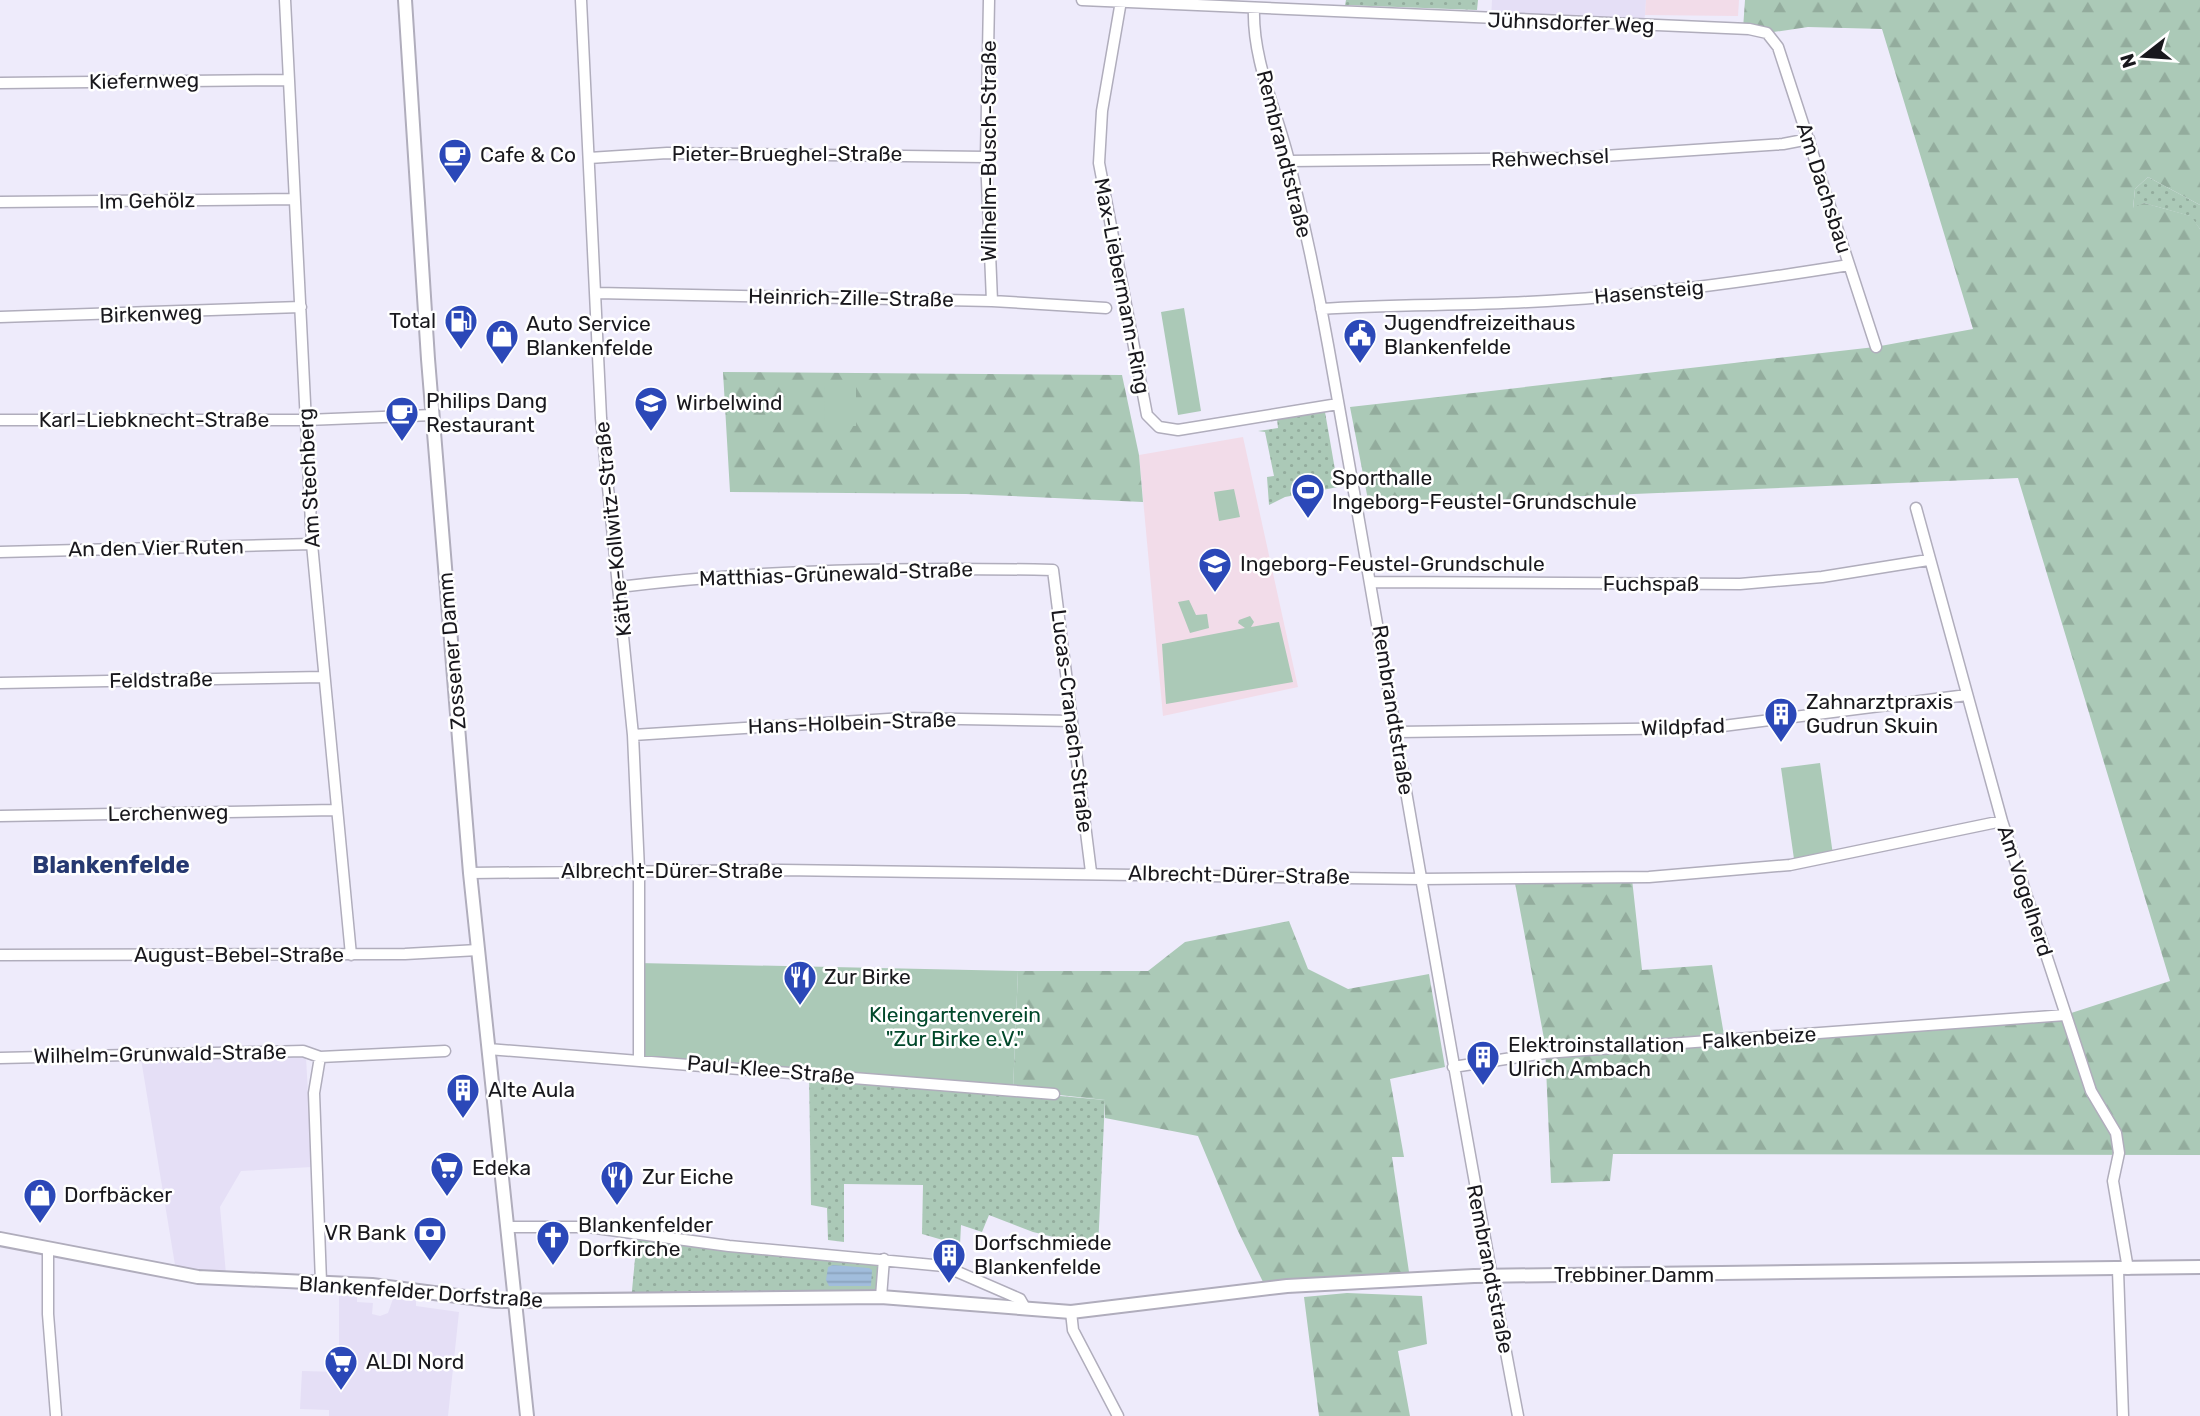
<svg xmlns="http://www.w3.org/2000/svg" width="2200" height="1416" font-family="Rubik,sans-serif">
	<style>
		.built { fill: #e5dff6 }
		.education { fill: #f2dce9 }
		.grass { fill: url(#grass-dots) }
		.forest { fill: url(#forest-firs) }
		.green { fill: #abc9b7 }
		.water { fill: url(#water-rules) }
		.lines { fill: none; stroke-linecap: round; stroke-linejoin: round }
		.street-casing { stroke: #b0adbc; stroke-width: 13 }
		.secondary-casing { stroke: #b0adbc; stroke-width: 16 }
		.street { stroke: #fff; stroke-width: 10 }
		.secondary { stroke: #fff; stroke-width: 12 }
		.labels { text-anchor: middle; stroke-width: 5; stroke-linejoin: round; paint-order: stroke }
		.street-label { font-size: 21px; fill: #19181d; stroke: #fff }
		.poi-label { font-size: 21px; fill: #19181d; stroke: #fff; text-anchor: start }
		.park-label { font-size: 21px; fill: #00482a; stroke: #fff }
		.quarter-label { font-size: 24px; font-weight: bold; fill: #263971; stroke: #fff }
	</style>
	<defs>
		<pattern id="grass-dots" width="8" height="8" patternUnits="userSpaceOnUse" patternTransform="scale(1.75)"><rect width="8" height="8" fill="#abc9b7"/><path d="M2 2h.1M6 6h.1" fill="none" stroke="#93ac9d" stroke-width="1.8" stroke-linecap="round"/></pattern>
		<pattern id="forest-firs" width="22" height="20" patternUnits="userSpaceOnUse" patternTransform="scale(1.75)"><rect width="22" height="20" fill="#abc9b7"/><path d="M5 1l3.5 6h-7zM16 11l3.5 6h-7z" fill="#93ac9d"/></pattern>
		<pattern id="water-rules" width="6" height="5" patternUnits="userSpaceOnUse" patternTransform="scale(1.75)"><rect width="6" height="5" fill="#a1bddc"/><path d="M0 2.5h6" fill="none" stroke="#8aa2bc"/></pattern>
	</defs>
	<rect width="100%" height="100%" fill="#eeebfb"/>
	<!-- built -->
	<path class="built" d="M1492 0H1646L1645 15 1643 26 1491 19Z
		M306 1057 312 1167 241 1171 220 1207 226 1274 176 1271 141 1059Z
		M395 1293 416 1295V1306L459 1312 448 1416H329V1410L300 1409 302 1371 339 1372V1296L357 1295V1302L373 1303 372 1314 380 1316 388 1313Z"/>
	<!-- education -->
	<path class="education" d="M1646 0H1739L1738 16 1645 15Z
		M1243 437 1298 687 1163 716 1139 455Z"/>
	<!-- grass -->
	<path class="grass" d="M1346 0H1478L1477 10 1345 5Z
		M2148 177 2200 205V229L2190 216 2144 203 2133 209 2135 189Z
		M1325 412 1338 487 1285 497 1269 505 1267 477 1274 476 1265 432 1258 431 1278 428 1277 419Z
		M809 1073 1105 1100 1098 1248 1033 1232 989 1215 982 1232 961 1225 960 1245 922 1234 923 1185 844 1184V1242L828 1240 827 1208 811 1205Z
		M637 1238 884 1259 881 1297 631 1301Z"/>
	<!-- forest -->
	<path class="forest" d="M1745 0H2200V205L2148 177 2135 189 2133 208 2144 203 2191 216 2200 229V1155L1613 1154 1610 1181 1551 1183 1545 1044 1515 883 1632 879 1642 970 1712 965 1724 1035 2065 1015 2170 981 2018 478 1369 505 1350 407 1875 347 1973 329 1882 29 1808 27 1767 33 1743 29Z
		M723 372 1122 375 1139 455 1143 502 966 494 730 492Z
		M1289 921 1308 969 1348 989 1429 974 1445 1067 1390 1079 1404 1157H1392L1409 1272 1318 1278 1265 1286 1237 1229 1198 1136 1105 1118V1100L1013 1090 1018 971H1148L1185 942Z
		M1347 1293 1422 1296 1427 1344 1398 1351 1410 1416H1319L1304 1297Z"/>
	<!-- green -->
	<path class="green" d="M1184 308 1201 411 1178 415 1161 312Z
		M824 381H856V426H825Z
		M1234 489 1240 517 1219 521 1214 492Z
		M1189 600 1196 615 1207 614 1209 628 1190 633 1178 602Z
		M1250 616 1254 622 1251 627 1279 622 1293 682 1166 704 1162 644 1245 628 1238 623 1239 620Z
		M1820 763 1833 855 1794 859 1781 768Z
		M638 963 1018 971 1013 1090 639 1059Z"/>
	<!-- water -->
	<path class="water" d="M833 1265 869 1268 872 1270 871 1286H829L826 1280 828 1267Z"/>
	<g class="lines">
		<defs>
			<path id="street" d="M285 0 312 544 351 955
				M581 0 601 418 633 735 639 870V1059
				M989 0 986 157 992 301
				M1082 0 1749 29 1767 33 1778 47 1876 347
				M1121 1 1102 111 1099 163 1147 415 1159 427 1178 430 1338 404
				M1254 8C1252 60 1277 111 1289 161 1304 222 1317 283 1328 345 1392 702 1450 1060 1518 1416
				M0 83 288 80
				M589 158 667 153 986 157
				M1289 161 1574 158 1783 144 1809 139
				M0 202 294 199
				M597 293 992 301 1106 308
				M1321 309C1390 304 1459 306 1528 302 1636 297 1743 282 1849 265
				M0 317 301 307
				M0 420H306L433 415
				M1916 508 2002 821 2091 1091 2116 1133 2119 1153 2113 1181 2128 1269
				M0 552 312 544
				M1372 582 1740 584 1822 577 1928 560
				M619 587C764 569 907 567 1053 570L1091 872
				M0 683 323 677
				M1397 732 1707 728 1967 695
				M633 735 904 718 1072 721
				M0 816 335 810
				M470 873 781 870 1421 879 1649 877 1790 865 2002 821
				M0 955 405 954 478 950
				M488 1049 1054 1094
				M320 1057 314 1093 321 1282
				M0 1058 303 1051 320 1057 445 1051
				M1453 1067 1545 1053 2065 1015
				M508 1227H588L729 1246 944 1266 1020 1299 1024 1306
				M48 1248V1314L56 1415
				M2118 1270 2123 1416
				M881 1297 884 1259
				M1071 1312 1073 1330 1118 1416"/>
			<path id="secondary" d="M405 0 428 359 470 873 527 1416
				M0 1239 198 1277 372 1285 496 1301 881 1297 1071 1312 1287 1286 1474 1276 2200 1267"/>
		</defs>
		<!-- street casing -->
		<use href="#street" class="street-casing"/>
		<!-- secondary casing -->
		<use href="#secondary" class="secondary-casing"/>
		<!-- street -->
		<use href="#street" class="street"/>
		<!-- secondary -->
		<use href="#secondary" class="secondary"/>
	</g>
	<!-- icons -->
	<defs>
		<symbol id="cafe-pin" viewBox="-11 -11 22 30"><path d="M0 17L-7.5 6A9.5 9.5 0 1 1 7.5 6Z" fill="#2b48b8" stroke="#fff"/><path d="M-5.5-4.5H6V0H3Q3 3.5 0 3.5H-2.5Q-5.5 3.5-5.5 0ZM3-3.2v2h1.7v-2ZM-6 4.5H4V6H-6Z" fill="#fff"/></symbol>
		<symbol id="fuel-pin" viewBox="-11 -11 22 30"><path d="M0 17L-7.5 6A9.5 9.5 0 1 1 7.5 6Z" fill="#2b48b8" stroke="#fff"/><path d="M-5.5-6h7V0h2V4h1.3V-2.5L3-4.5l.8-.8L6-3V5H2.5V1h-1V6h-7ZM-4.2-4.7v3.2H.2V-4.7Z" fill="#fff"/></symbol>
		<symbol id="civic-pin" viewBox="-11 -11 22 30"><path d="M0 17L-7.5 6A9.5 9.5 0 1 1 7.5 6Z" fill="#2b48b8" stroke="#fff"/><path d="M-.6-6.5H3V-4.5H.6V-3L4-1V1h2V6H-6V1h2V-1L-.6-3ZM-1.2 2.5V6h2.4V2.5Z" fill="#fff"/></symbol>
		<symbol id="shop-pin" viewBox="-11 -11 22 30"><path d="M0 17L-7.5 6A9.5 9.5 0 1 1 7.5 6Z" fill="#2b48b8" stroke="#fff"/><path d="M-5-2.5h2.3a2.7 3.5 0 0 1 5.4 0H5L5.5 6h-11ZM-1.5-2.5h3a1.5 2.3 0 0 0-3 0Z" fill="#fff"/></symbol>
		<symbol id="school-pin" viewBox="-11 -11 22 30"><path d="M0 17L-7.5 6A9.5 9.5 0 1 1 7.5 6Z" fill="#2b48b8" stroke="#fff"/><path d="M0-5L7-2L0 1L-7-2ZM-4 1L0 2.5L4 1V4Q0 6-4 4Z" fill="#fff"/></symbol>
		<symbol id="stadium-pin" viewBox="-11 -11 22 30"><path d="M0 17L-7.5 6A9.5 9.5 0 1 1 7.5 6Z" fill="#2b48b8" stroke="#fff"/><path d="M0-5a6.5 5 0 1 0 0 10a6.5 5 0 1 0 0-10ZM-3.5-1.8h7v3.6h-7Z" fill="#fff"/></symbol>
		<symbol id="building-pin" viewBox="-11 -11 22 30"><path d="M0 17L-7.5 6A9.5 9.5 0 1 1 7.5 6Z" fill="#2b48b8" stroke="#fff"/><path d="M-4-6H4V6H1V3H-1V6H-4ZM-2.5-4.3h1.7v1.8h-1.7ZM.8-4.3h1.7v1.8H.8ZM-2.5-1h1.7V.8h-1.7ZM.8-1h1.7V.8H.8Z" fill="#fff"/></symbol>
		<symbol id="restaurant-pin" viewBox="-11 -11 22 30"><path d="M0 17L-7.5 6A9.5 9.5 0 1 1 7.5 6Z" fill="#2b48b8" stroke="#fff"/><path d="M-5-6h1v4h1v-4h1v4h1v-4h1v5L-1.5 .5V6h-2V.5L-5-1ZM5-6V6H3V1.5H1.5Q1.5-4 5-6Z" fill="#fff"/></symbol>
		<symbol id="supermarket-pin" viewBox="-11 -11 22 30"><path d="M0 17L-7.5 6A9.5 9.5 0 1 1 7.5 6Z" fill="#2b48b8" stroke="#fff"/><path d="M-6-5.5h2.5l.6 2H6L4.5 2H-2.5L-4.4-4H-6ZM-1.5 3.2a1.3 1.3 0 1 0 .1 0ZM3 3.2a1.3 1.3 0 1 0 .1 0Z" fill="#fff"/></symbol>
		<symbol id="bank-pin" viewBox="-11 -11 22 30"><path d="M0 17L-7.5 6A9.5 9.5 0 1 1 7.5 6Z" fill="#2b48b8" stroke="#fff"/><path d="M-6-4H6V4H-6ZM0-2.3a2.3 2.3 0 1 0 0 4.6a2.3 2.3 0 1 0 0-4.6Z" fill="#fff"/></symbol>
		<symbol id="church-pin" viewBox="-11 -11 22 30"><path d="M0 17L-7.5 6A9.5 9.5 0 1 1 7.5 6Z" fill="#2b48b8" stroke="#fff"/><path d="M-1.2-6h2.4v3.5h3.3v2.4h-3.3V6h-2.4V-.1h-3.3v-2.4h3.3Z" fill="#fff"/></symbol>
	</defs>
	<g fill-rule="evenodd">
		<use href="#cafe-pin" x="436" y="136" width="38" height="52"/>
		<use href="#fuel-pin" x="442" y="302" width="38" height="52"/>
		<use href="#civic-pin" x="1341" y="316" width="38" height="52"/>
		<use href="#shop-pin" x="483" y="317" width="38" height="52"/>
		<use href="#school-pin" x="632" y="384" width="38" height="52"/>
		<use href="#cafe-pin" x="383" y="394" width="38" height="52"/>
		<use href="#stadium-pin" x="1289" y="471" width="38" height="52"/>
		<use href="#school-pin" x="1196" y="545" width="38" height="52"/>
		<use href="#building-pin" x="1762" y="695" width="38" height="52"/>
		<use href="#restaurant-pin" x="781" y="958" width="38" height="52"/>
		<use href="#building-pin" x="1464" y="1038" width="38" height="52"/>
		<use href="#building-pin" x="444" y="1071" width="38" height="52"/>
		<use href="#supermarket-pin" x="428" y="1149" width="38" height="52"/>
		<use href="#restaurant-pin" x="598" y="1158" width="38" height="52"/>
		<use href="#shop-pin" x="21" y="1176" width="38" height="52"/>
		<use href="#bank-pin" x="411" y="1214" width="38" height="52"/>
		<use href="#church-pin" x="534" y="1218" width="38" height="52"/>
		<use href="#building-pin" x="930" y="1236" width="38" height="52"/>
		<use href="#supermarket-pin" x="322" y="1343" width="38" height="52"/>
	</g>
	<g class="labels">
		<!-- street labels -->
		<g class="street-label">
			<text transform="translate(1571 23) rotate(2)" y="7">Jühnsdorfer Weg</text>
			<text transform="translate(144 81) rotate(-1)" y="7">Kiefernweg</text>
			<text transform="translate(989 151) rotate(-90)" y="7">Wilhelm-Busch-Straße</text>
			<text x="787" y="161">Pieter-Brueghel-Straße</text>
			<text transform="translate(1284 154) rotate(76)" y="7">Rembrandtstraße</text>
			<text transform="translate(1550 158) rotate(-2)" y="7">Rehwechsel</text>
			<text transform="translate(1824 188) rotate(72)" y="7">Am Dachsbau</text>
			<text transform="translate(147 201) rotate(-1)" y="7">Im Gehölz</text>
			<text transform="translate(1122 286) rotate(79)" y="7">Max-Liebermann-Ring</text>
			<text transform="translate(1649 292) rotate(-5)" y="7">Hasensteig</text>
			<text transform="translate(851 298) rotate(1)" y="7">Heinrich-Zille-Straße</text>
			<text transform="translate(151 314) rotate(-2)" y="7">Birkenweg</text>
			<text x="154" y="427">Karl-Liebknecht-Straße</text>
			<text transform="translate(309 478) rotate(-93)" y="7">Am Stechberg</text>
			<text transform="translate(613 529) rotate(-96)" y="7">Käthe-Kollwitz-Straße</text>
			<text transform="translate(156 548) rotate(-1)" y="7">An den Vier Ruten</text>
			<text transform="translate(836 574) rotate(-2)" y="7">Matthias-Grünewald-Straße</text>
			<text x="1651" y="591">Fuchspaß</text>
			<text transform="translate(452 651) rotate(-95)" y="7">Zossener Damm</text>
			<text transform="translate(161 680) rotate(-1)" y="7">Feldstraße</text>
			<text transform="translate(1393 710) rotate(81)" y="7">Rembrandtstraße</text>
			<text transform="translate(1072 721) rotate(83)" y="7">Lucas-Cranach-Straße</text>
			<text transform="translate(852 723) rotate(-2)" y="7">Hans-Holbein-Straße</text>
			<text transform="translate(1683 727) rotate(-2)" y="7">Wildpfad</text>
			<text transform="translate(168 813) rotate(-1)" y="7">Lerchenweg</text>
			<text x="672" y="878">Albrecht-Dürer-Straße</text>
			<text transform="translate(1239 875) rotate(1)" y="7">Albrecht-Dürer-Straße</text>
			<text transform="translate(2025 891) rotate(72)" y="7">Am Vogelherd</text>
			<text x="239" y="962">August-Bebel-Straße</text>
			<text transform="translate(1759 1038) rotate(-4)" y="7">Falkenbeize</text>
			<text transform="translate(160 1054) rotate(-1)" y="7">Wilhelm-Grunwald-Straße</text>
			<text transform="translate(771 1070) rotate(5)" y="7">Paul-Klee-Straße</text>
			<text transform="translate(1490 1269) rotate(79)" y="7">Rembrandtstraße</text>
			<text x="1634" y="1282">Trebbiner Damm</text>
			<text transform="translate(421 1292) rotate(4)" y="7">Blankenfelder Dorfstraße</text>
		</g>
		<!-- poi labels -->
		<g class="poi-label">
			<text x="480" y="162">Cafe &amp; Co</text>
			<text x="436" y="328" text-anchor="end">Total</text>
			<text x="1384" y="330">Jugendfreizeithaus<tspan x="1384" dy="24">Blankenfelde</tspan></text>
			<text x="526" y="331">Auto Service<tspan x="526" dy="24">Blankenfelde</tspan></text>
			<text x="426" y="408">Philips Dang<tspan x="426" dy="24">Restaurant</tspan></text>
			<text x="676" y="410">Wirbelwind</text>
			<text x="1332" y="485">Sporthalle<tspan x="1332" dy="24">Ingeborg-Feustel-Grundschule</tspan></text>
			<text x="1240" y="571">Ingeborg-Feustel-Grundschule</text>
			<text x="1806" y="709">Zahnarztpraxis<tspan x="1806" dy="24">Gudrun Skuin</tspan></text>
			<text x="824" y="984">Zur Birke</text>
			<text x="1508" y="1052">Elektroinstallation<tspan x="1508" dy="24">Ulrich Ambach</tspan></text>
			<text x="488" y="1097">Alte Aula</text>
			<text x="472" y="1175">Edeka</text>
			<text x="642" y="1184">Zur Eiche</text>
			<text x="64" y="1202">Dorfbäcker</text>
			<text x="578" y="1232">Blankenfelder<tspan x="578" dy="24">Dorfkirche</tspan></text>
			<text x="406" y="1240" text-anchor="end">VR Bank</text>
			<text x="974" y="1250">Dorfschmiede<tspan x="974" dy="24">Blankenfelde</tspan></text>
			<text x="366" y="1369">ALDI Nord</text>
		</g>
		<!-- park labels -->
		<g class="park-label">
			<text x="955" y="1022">Kleingartenverein<tspan x="955" dy="24">"Zur Birke e.V."</tspan></text>
		</g>
		<!-- quarter labels -->
		<g class="quarter-label">
			<text x="111" y="873">Blankenfelde</text>
		</g>
	</g>
	<!-- north arrow -->
	<g transform="translate(2144 56) rotate(253)" stroke="#ffffff" stroke-width="5" paint-order="stroke">
	<path d="M0-5L12 26L0 18L-12 26Z" fill="#19181d"/>
	<text y="-10" font-size="19" font-weight="bold" text-anchor="middle" fill="#19181d">N</text>
	</g>
</svg>
